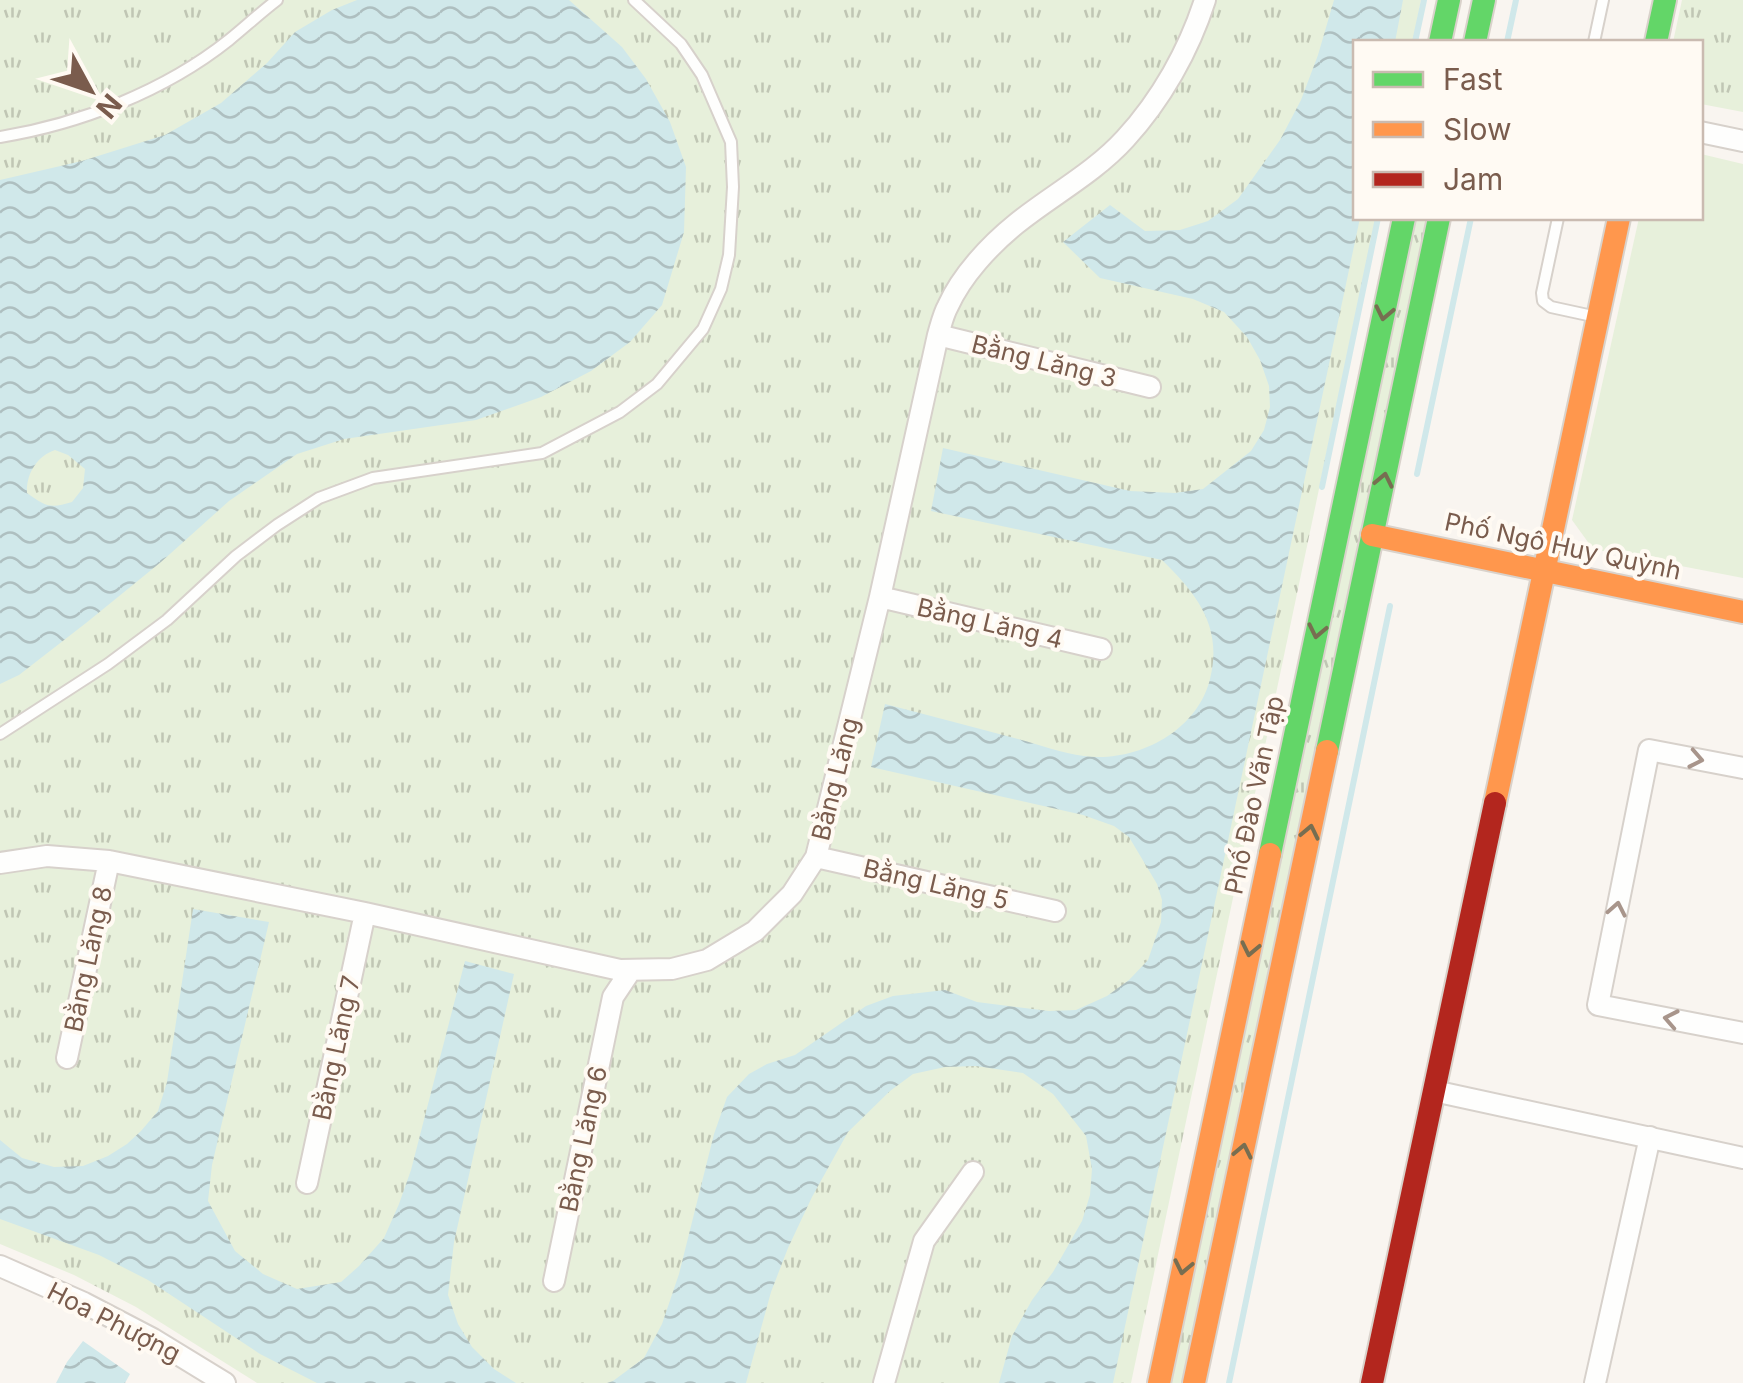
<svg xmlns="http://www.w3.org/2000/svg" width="1743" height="1383" font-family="Inter,sans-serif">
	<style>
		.grass { fill: url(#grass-tufts) }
		.garden { fill: #e7f0db }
		.water { fill: url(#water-waves); fill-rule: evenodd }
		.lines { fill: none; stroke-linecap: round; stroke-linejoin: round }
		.stream { stroke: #d0e8ea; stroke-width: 6 }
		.lane-casing { stroke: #d7d1cb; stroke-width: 14 }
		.street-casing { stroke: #d7d1cb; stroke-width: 24 }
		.fast-casing { stroke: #d9d2cb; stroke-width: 26 }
		.slow-casing { stroke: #d9d2cb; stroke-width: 26 }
		.jam-casing { stroke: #d9d2cb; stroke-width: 26 }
		.lane { stroke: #fefefd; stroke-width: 10 }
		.street { stroke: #fefefd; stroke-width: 20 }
		.fast { stroke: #63d668; stroke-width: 22 }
		.slow { stroke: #ff974d; stroke-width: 22 }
		.jam { stroke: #b3261e; stroke-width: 22 }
		.oneway { stroke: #776e51 }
		.oneway2 { stroke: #a8958b }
		.labels { text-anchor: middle; stroke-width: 8; stroke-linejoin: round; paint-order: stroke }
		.street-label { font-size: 25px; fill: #7a5c4d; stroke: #fffaf3 }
	</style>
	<defs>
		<pattern id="grass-tufts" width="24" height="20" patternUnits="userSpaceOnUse" patternTransform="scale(2.5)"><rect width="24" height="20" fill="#e7f0db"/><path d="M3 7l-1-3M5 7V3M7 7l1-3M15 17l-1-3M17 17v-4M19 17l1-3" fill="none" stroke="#c0c6b4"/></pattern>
		<pattern id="water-waves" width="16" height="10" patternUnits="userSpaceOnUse" patternTransform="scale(2.5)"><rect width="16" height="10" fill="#d0e8ea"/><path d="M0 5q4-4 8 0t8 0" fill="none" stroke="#aebfc0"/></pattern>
	</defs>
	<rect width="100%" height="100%" fill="#f9f5f0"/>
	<!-- grass -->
	<path class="grass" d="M0 0H1421L1413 42H1356V218H1376L1131 1383H257L136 1307 74 1275 0 1244Z
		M1682 0H1743V112L1701 104 1700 42H1673Z
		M1414 218H1428L1184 1383H1169Z"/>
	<!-- garden -->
	<path class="garden" d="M1701 154 1743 164V578L1593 549 1572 520 1639 218H1700Z"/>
	<!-- water -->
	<path class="water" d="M357 0H569L622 47 646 79 670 122 686 167 684 232 662 305 630 342 591 371 541 397 476 420 344 439 297 454 229 501 161 562 86 623 19 675 0 684V180L82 161 165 135 221 103 267 63 295 32 332 10ZM55 450 68 455 85 469 83 488 72 502C50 509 45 506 27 493 26 474 37 456 55 450Z
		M1334 0H1403L1395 42H1356V218H1360L1113 1383H999L1012 1336 1032 1300 1053 1272 1082 1221 1090 1195 1092 1169 1086 1136 1053 1094 1023 1073 976 1066 945 1067 913 1074 890 1091 848 1132 812 1197 788 1248 771 1292 746 1383H607L613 1381 644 1358 662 1324 679 1274 714 1134 727 1097 749 1074 767 1064 795 1055 866 1006 893 996 945 990 977 1002 1049 1011 1076 1010 1107 996 1129 980 1148 960 1161 922 1162 900 1157 884 1129 837 1114 826 1083 815 871 767 885 704C930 716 974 727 1018 739 1040 745 1062 753 1084 756 1136 763 1197 732 1210 679 1223 627 1197 594 1162 560L931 511 943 448 1130 491 1175 493 1203 489 1251 451 1264 430 1270 407 1269 386 1260 360 1247 337 1224 312 1193 299 1100 278 1063 242 1110 205 1145 231 1180 230 1208 221 1238 199 1280 140 1301 100 1318 55Z
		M193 909 269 922 212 1165 208 1201 235 1251 263 1274 297 1289 341 1282 359 1266 384 1238 399 1204 411 1170 465 961 514 974 454 1242 448 1295 458 1324 472 1347 494 1369 516 1383H317L260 1354 148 1280 99 1255 0 1219V1140L22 1158 54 1167 83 1166 108 1156 127 1144 141 1131 158 1111 167 1082Z
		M83 1341 130 1374 125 1383H56L67 1362Z"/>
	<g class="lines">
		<!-- stream -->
		<path class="stream" d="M1415 42 1424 0
			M1507 42 1516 0
			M1417 474 1471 218
			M1322 487 1378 218
			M1229 1383 1390 606"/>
		<defs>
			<path id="lane" d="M1594 42 1603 0
				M0 137C80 124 165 91 229 40 245 27 260 13 277 0
				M1558 218 1542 293 1543 301 1551 307 1597 317
				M0 734 108 664 167 620 236 556 277 525 319 498 373 478 542 453 620 412 657 384 703 329 721 289 729 255 733 187 731 142 702 75 681 44 634 0"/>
			<path id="street" d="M1700 132 1743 141
				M938 335 1150 387
				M880 597 1101 649
				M1743 768 1649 750 1598 1005 1743 1033
				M816 857 1055 911
				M0 863 47 856 109 861 365 913 620 970 672 969 707 960 755 931 792 894 816 857 880 597 938 335C941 325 943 315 948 306 962 275 990 245 1016 224 1052 195 1094 173 1125 139 1161 100 1189 50 1205 0
				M67 1058 109 861
				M1434 1091 1743 1158
				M307 1183 365 913
				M0 1266 84 1303 153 1339 225 1383
				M554 1281 613 997 631 970
				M884 1383 924 1241 973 1172
				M1595 1383 1650 1137"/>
			<path id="fast" d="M1440 42 1449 0
				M1475 42 1484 0
				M1656 42 1665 0
				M1327 751 1439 218
				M1270 854 1404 218"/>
			<path id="slow" d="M1372 535 1743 612
				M1495 803 1619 218
				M1159 1383 1270 854
				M1194 1383 1327 751"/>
			<path id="jam" d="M1372 1383 1495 803"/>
		</defs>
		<!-- lane casing -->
		<use href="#lane" class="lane-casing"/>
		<!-- street casing -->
		<use href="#street" class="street-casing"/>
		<!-- fast casing -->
		<use href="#fast" class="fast-casing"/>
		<!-- slow casing -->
		<use href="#slow" class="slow-casing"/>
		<!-- jam casing -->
		<use href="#jam" class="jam-casing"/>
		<!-- lane -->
		<use href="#lane" class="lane"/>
		<!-- street -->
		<use href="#street" class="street"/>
		<!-- fast -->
		<use href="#fast" class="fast"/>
		<!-- slow -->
		<use href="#slow" class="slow"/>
		<!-- jam -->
		<use href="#jam" class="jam"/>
	</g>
	<!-- one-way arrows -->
	<defs><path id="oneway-chevron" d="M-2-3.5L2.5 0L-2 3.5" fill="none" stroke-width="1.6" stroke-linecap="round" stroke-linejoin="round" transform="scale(2.5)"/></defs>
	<g class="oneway">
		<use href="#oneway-chevron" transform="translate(1384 313) rotate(102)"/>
		<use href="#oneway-chevron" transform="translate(1384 480) rotate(-78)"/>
		<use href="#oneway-chevron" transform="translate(1317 631) rotate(102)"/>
		<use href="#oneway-chevron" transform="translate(1310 832) rotate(-78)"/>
		<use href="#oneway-chevron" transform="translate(1250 949) rotate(102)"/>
		<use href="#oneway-chevron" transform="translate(1243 1151) rotate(-78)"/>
		<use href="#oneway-chevron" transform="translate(1183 1267) rotate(102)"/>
	</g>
	<g class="oneway2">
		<use href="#oneway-chevron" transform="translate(1696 759) rotate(11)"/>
		<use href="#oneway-chevron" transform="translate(1617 909) rotate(-79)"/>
		<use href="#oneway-chevron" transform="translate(1671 1019) rotate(-169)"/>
	</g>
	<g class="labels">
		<!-- street labels -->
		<g class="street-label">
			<text transform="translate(1044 361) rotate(14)" y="9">Bằng Lăng 3</text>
			<text transform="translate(1563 546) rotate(12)" y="9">Phố Ngô Huy Quỳnh</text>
			<text transform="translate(990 623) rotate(13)" y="9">Bằng Lăng 4</text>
			<text transform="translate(835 779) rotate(-76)" y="9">Bằng Lăng</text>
			<text transform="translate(1254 795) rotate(-78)" y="9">Phố Đào Văn Tập</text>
			<text transform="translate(936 884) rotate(13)" y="9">Bằng Lăng 5</text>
			<text transform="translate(88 959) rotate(-78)" y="9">Bằng Lăng 8</text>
			<text transform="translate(336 1048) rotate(-78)" y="9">Bằng Lăng 7</text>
			<text transform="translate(583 1139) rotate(-78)" y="9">Bằng Lăng 6</text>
			<text transform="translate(114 1322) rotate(27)" y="9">Hoa Phượng</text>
		</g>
	</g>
	<!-- legend -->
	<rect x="1353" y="40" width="350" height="180" fill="#fffaf3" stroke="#cabbb1" stroke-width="2.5"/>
	<rect x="1373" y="72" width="50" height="15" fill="#63d668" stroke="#cabbb1" stroke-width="2.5"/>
	<text x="1443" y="90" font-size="30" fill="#7a5c4d">Fast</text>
	<rect x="1373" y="122" width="50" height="15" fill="#ff974d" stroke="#cabbb1" stroke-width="2.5"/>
	<text x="1443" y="140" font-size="30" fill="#7a5c4d">Slow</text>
	<rect x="1373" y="172" width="50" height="15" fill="#b3261e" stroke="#cabbb1" stroke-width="2.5"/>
	<text x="1443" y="190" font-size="30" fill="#7a5c4d">Jam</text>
	<!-- north arrow -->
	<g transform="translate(90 90) rotate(130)" stroke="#fffaf3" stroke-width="8" paint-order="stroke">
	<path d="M0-8L18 38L0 25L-18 38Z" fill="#7a5c4d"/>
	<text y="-15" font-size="28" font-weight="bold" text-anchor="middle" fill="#7a5c4d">N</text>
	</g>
</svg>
